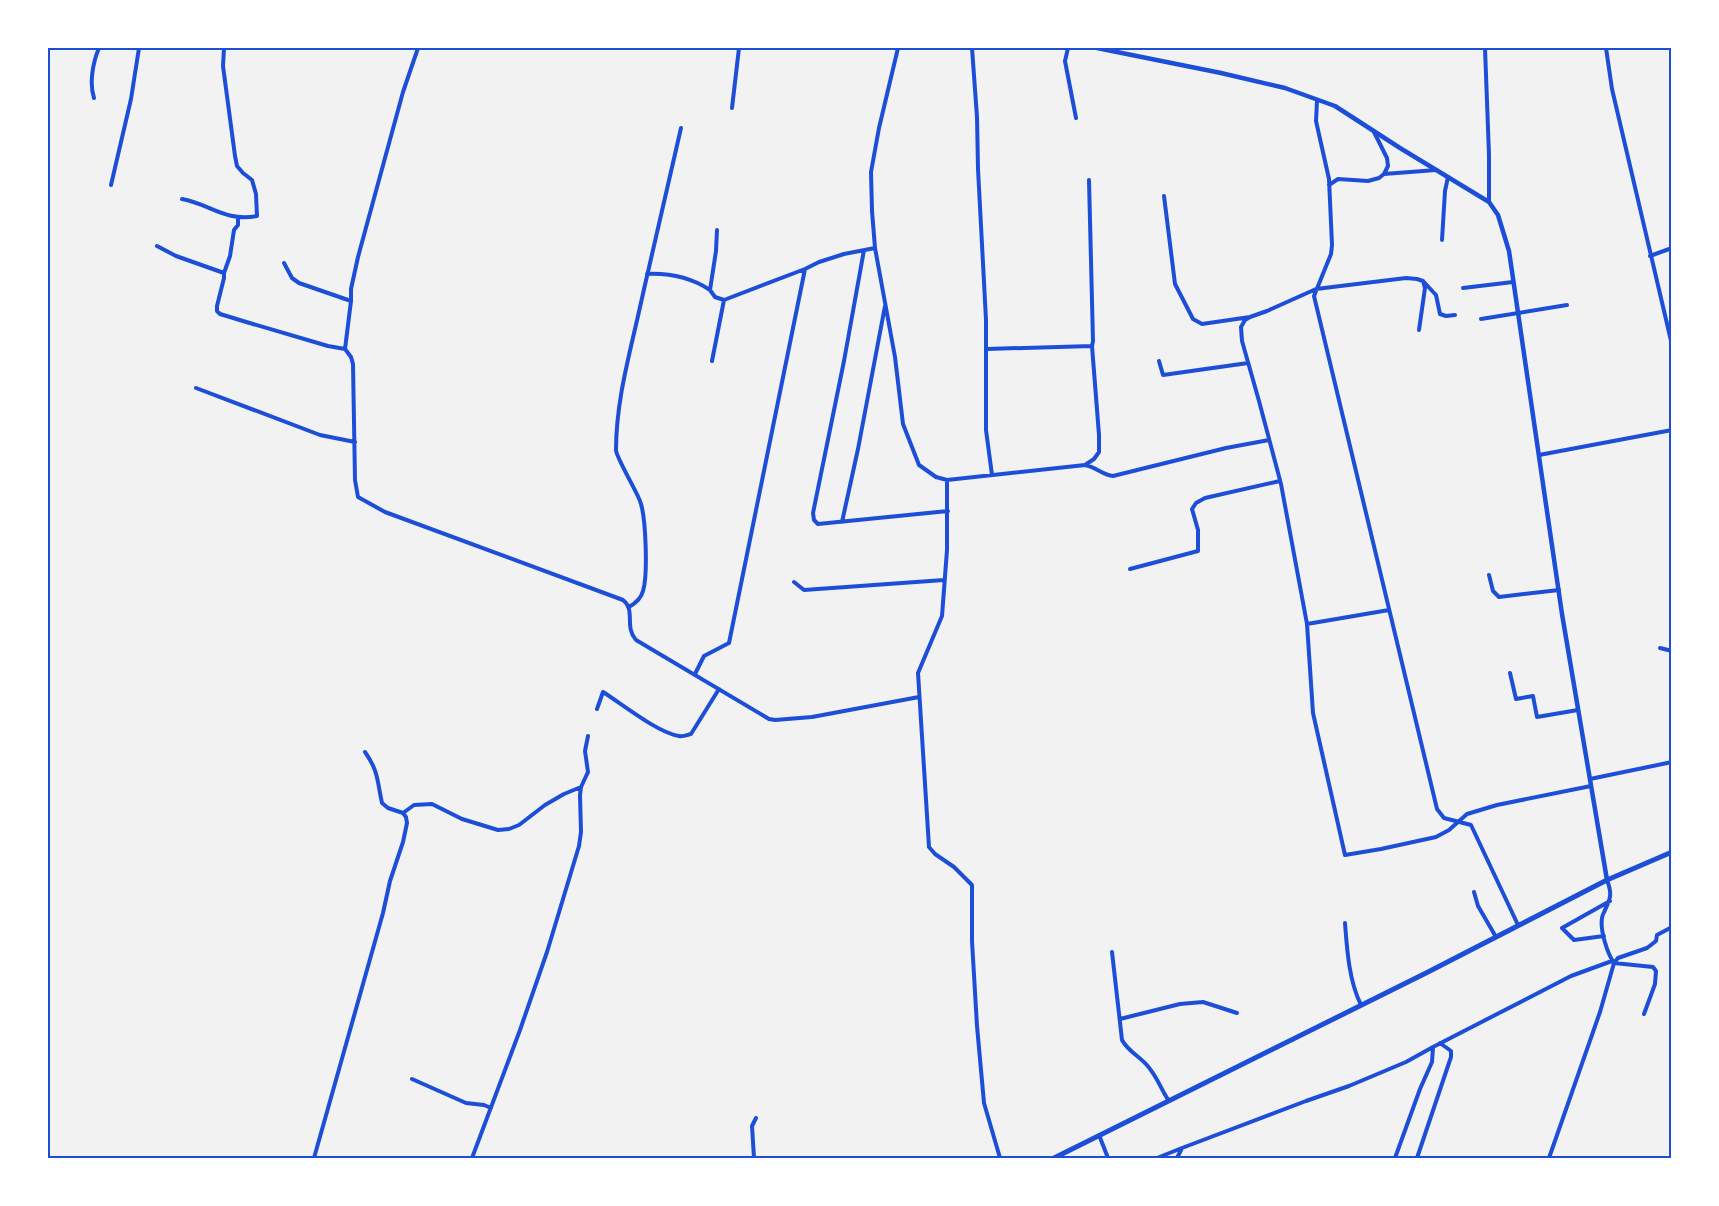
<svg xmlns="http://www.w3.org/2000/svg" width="1719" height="1206" font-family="Rubik,sans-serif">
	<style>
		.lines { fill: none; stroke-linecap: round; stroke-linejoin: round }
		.minor { stroke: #1d4ed8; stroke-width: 4 }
		.tertiary { stroke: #1d4ed8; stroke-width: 4.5 }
		.secondary { stroke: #1d4ed8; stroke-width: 5 }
		.neatline { fill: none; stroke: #1d4ed8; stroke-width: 2 }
	</style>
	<rect width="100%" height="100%" fill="#f2f2f2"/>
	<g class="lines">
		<!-- minor -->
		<path class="minor" d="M898 48 879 128 871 172 872 211 875 248 895 357 903 424 919 465 936 477 947 480 1085 465C1096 467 1103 475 1113 476L1226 448 1269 440
			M972 48 977 117 978 169 986 320V430L992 475
			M1068 48 1065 61 1076 118
			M1485 48 1489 155V202
			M1606 48 1612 89 1672 345
			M94 98C89 83 93 62 99 48
			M1317 101 1316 121 1329 179 1332 245 1331 254 1314 296 1437 809 1444 818 1471 825 1518 925
			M732 108 739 48
			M1384 174 1436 170
			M111 185 131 99 139 48
			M1329 185 1338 179 1368 181 1379 178 1384 174 1388 166 1387 158 1374 132
			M1164 196 1175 284 1193 319 1202 324 1250 317 1267 311 1316 289 1406 278 1417 279 1423 281 1425 288 1419 330
			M182 199C210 204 225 222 257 216L256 194 252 180 243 173 237 166 235 156 223 66 224 48
			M238 217V225L234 230 230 256 224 273V278L217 306V311L220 314 243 321 328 346 345 349 351 357 353 364 355 480 358 497 385 512 623 600C636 610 624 627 636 640L769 719 775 720 812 717 919 697
			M717 230 716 251 710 290 715 297 724 300
			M1442 240 1445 191 1448 177
			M157 246 176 256 224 273
			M864 250 844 361 813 513 814 520 818 524 948 511
			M1650 256 1672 248
			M284 263 292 278 299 283 351 301
			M647 274C670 273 690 277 710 290
			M1423 281 1436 295 1440 314 1446 316 1455 315
			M1463 288 1513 282
			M1250 317 1245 320 1241 327 1242 341 1259 401 1281 484 1307 624 1313 713 1345 855 1381 849 1436 837 1449 830 1467 814 1497 805 1591 786
			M1481 319 1567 305
			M345 349 351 301V289L358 257 403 92 418 48
			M987 349 1092 346
			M712 361 724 300 805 269 819 262 844 254 875 248
			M1159 361 1163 375 1248 363
			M196 388 320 435 355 442
			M1539 455 1672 430
			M1085 465 1094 459 1099 452V435L1092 346 1093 341 1089 180
			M947 480V550L942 616 918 673 929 847 935 854 954 867 972 885V941L977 1026 984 1103 1000 1158
			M842 522 858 449 885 306
			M1130 569 1198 551V530L1192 509 1196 503 1205 498 1280 481
			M1489 575 1493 591 1499 597 1559 590
			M794 582 804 590 944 580
			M629 607C636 603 641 599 643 591 648 575 646 516 640 501 636 490 616 457 616 450 616 404 628 360 638 316 652 253 667 190 681 128
			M1307 624 1389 610
			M1660 648 1672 651
			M1510 673 1516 699 1533 696 1537 717 1578 710
			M695 674 704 656 729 643 805 269
			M597 709 603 692C622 704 658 733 679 736 683 737 687 735 691 734L719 689
			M1590 779 1672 762
			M403 813 414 805 432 804 462 819 498 830 509 829 519 825 545 805 564 794 581 787
			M1607 880C1612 893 1611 898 1605 910 1604 913 1602 915 1602 918 1600 930 1607 953 1614 963L1653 967 1656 971 1655 984 1644 1014
			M1474 892 1478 906 1496 937
			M1345 923C1347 950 1349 981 1361 1005
			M1604 936 1574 940 1562 928 1610 901
			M1112 952 1122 1040C1129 1053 1142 1057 1150 1069 1158 1079 1162 1091 1169 1101
			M1120 1019 1180 1004 1203 1002 1237 1013
			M412 1079 466 1103 484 1105 491 1108
			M1099 1135 1108 1158
			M314 1158 383 913 390 881 403 842 407 823 406 817 403 813 388 808 382 803C377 781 379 772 365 752
			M472 1158 520 1030 547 952 579 846 581 832 580 795 581 787 588 772 585 751 588 736
			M754 1158 752 1126 756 1118
			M1157 1158 1182 1148
			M1177 1158 1182 1148 1306 1101 1349 1086 1406 1062 1433 1047
			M1395 1158 1420 1089 1432 1062 1433 1047 1571 976 1612 961
			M1417 1158 1451 1057V1051L1440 1043
			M1549 1158 1600 1012 1614 963 1618 958 1647 948 1656 941 1657 935 1672 927"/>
		<!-- tertiary -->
		<path class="tertiary" d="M1097 48 1221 73 1285 88 1335 106 1400 148 1489 202 1498 215 1509 251 1562 614 1607 880"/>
		<!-- secondary -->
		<path class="secondary" d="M1054 1158 1428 972 1607 880 1672 852"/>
	</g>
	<!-- border -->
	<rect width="1719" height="1206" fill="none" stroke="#ffffff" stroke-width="98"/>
	<rect x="49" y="49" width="1621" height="1108" class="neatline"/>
</svg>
